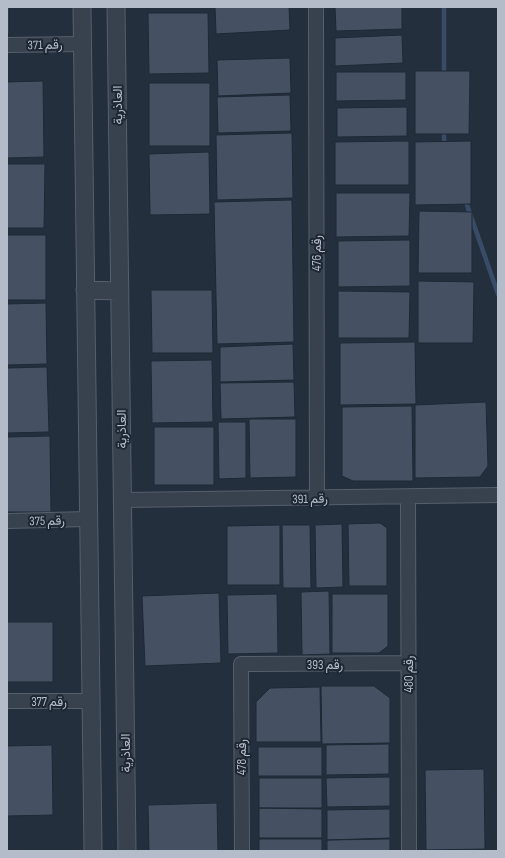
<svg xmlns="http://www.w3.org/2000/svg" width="505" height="858" font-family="'Sofia Sans Condensed',Vazirmatn,sans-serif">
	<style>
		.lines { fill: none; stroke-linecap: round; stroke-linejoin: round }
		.stream { stroke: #394c67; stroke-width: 4.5 }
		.building { fill: #455162; stroke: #1f2835 }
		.minor-casing { stroke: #565f6c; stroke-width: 16 }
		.tertiary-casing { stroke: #565f6c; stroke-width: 19 }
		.minor { stroke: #38414e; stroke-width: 14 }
		.tertiary { stroke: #38414e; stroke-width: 17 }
		.labels { text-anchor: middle; stroke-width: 4; stroke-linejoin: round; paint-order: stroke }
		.street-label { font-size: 13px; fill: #b4bcc9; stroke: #1d2633 }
	</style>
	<rect width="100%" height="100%" fill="#242f3e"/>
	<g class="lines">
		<!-- stream -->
		<path class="stream" d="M444 7V77
			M444 129V139L446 147
			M465 199 498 294"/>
	</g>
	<!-- building -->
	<path class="building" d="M7 7H9V34H7Z
		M215 7H289L290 30 216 34Z
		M335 7H402V29L336 31Z
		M148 13H208L209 73 149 74Z
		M402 35 403 63 335 66V38Z
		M290 58 291 93 218 96 217 60Z
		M415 71H470L469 134H415Z
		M336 72H406V100L336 101Z
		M43 81 44 157 7 158V82Z
		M149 83H210V146H149Z
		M290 95 291 131 218 133 217 97Z
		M407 107V136L337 137V108Z
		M292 133 293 198 217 200 216 135Z
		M409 141V185H335V142Z
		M471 141V204L415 205V142Z
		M209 152 210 214 150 215 149 154Z
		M7 164H45L44 228H7Z
		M336 193H410L409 236 336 237Z
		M292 200 294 342 217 344 214 202Z
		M419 211 472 212V273H418Z
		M7 235H46V300H7Z
		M410 240V286L338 287V241Z
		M418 281 474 282 473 343H418Z
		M151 290H212L213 353H152Z
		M338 291 410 292 409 338H338Z
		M46 303 47 364 7 365V304Z
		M415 342 416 404 340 405V343Z
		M293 344 294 380 220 382V347Z
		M212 360 213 422 152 423 151 361Z
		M47 367 49 432 7 433V368Z
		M294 382 295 417 221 419 220 383Z
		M486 402 488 466 480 477 415 478V405Z
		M412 406 413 481H353L342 476V407Z
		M249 419H296V477L250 478Z
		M218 422H246V478L219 479Z
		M154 427H214V485H154Z
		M50 436 51 512H7V437Z
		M380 523 387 528V586H349L348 524Z
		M342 524 343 587 316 588 315 525Z
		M280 525V585H227V526Z
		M282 525H310L311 588H283Z
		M329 591 330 654 302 655 301 592Z
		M219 593 221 663 145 666 142 596Z
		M277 594 278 653 228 654 227 595Z
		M332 594H388V646L379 653H332Z
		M7 622H53V682H7Z
		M321 686H374L390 698V743L322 744Z
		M320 687 321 742H256V702L270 688Z
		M389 744V774L326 775V745Z
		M52 745 53 815 7 816V746Z
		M258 747H322V776H258Z
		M484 769 485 849 426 850 425 770Z
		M390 777V806L327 807 326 778Z
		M259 778H322V808H259Z
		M217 803 218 851H149L148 805Z
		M259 808 322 809V838H259Z
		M390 809V838L327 840V810Z
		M259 839H322V851H259Z
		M390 839V851H327V840Z"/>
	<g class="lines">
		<defs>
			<path id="minor" d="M316 7 317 498
				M7 45 82 44
				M408 497 409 851
				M122 500 498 495
				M7 521 88 519
				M7 701H90
				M242 851 241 664 408 663"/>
			<path id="tertiary" d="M82 7 93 851
				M116 7 127 851
				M85 290 120 291"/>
		</defs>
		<!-- minor casing -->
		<use href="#minor" class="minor-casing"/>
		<!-- tertiary casing -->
		<use href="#tertiary" class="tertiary-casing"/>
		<!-- minor -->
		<use href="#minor" class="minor"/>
		<!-- tertiary -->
		<use href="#tertiary" class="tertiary"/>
	</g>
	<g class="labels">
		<!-- street labels -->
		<g class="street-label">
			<text transform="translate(45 44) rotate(-1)" y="5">رقم 371</text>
			<text transform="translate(117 105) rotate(-91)" y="5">العاذرية</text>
			<text transform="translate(316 253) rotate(-90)" y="5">رقم 476</text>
			<text transform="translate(121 429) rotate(-91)" y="5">العاذرية</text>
			<text transform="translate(310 498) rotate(-1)" y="5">رقم 391</text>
			<text transform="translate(47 520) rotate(-1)" y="5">رقم 375</text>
			<text x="325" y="669">رقم 393</text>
			<text transform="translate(408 674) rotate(-90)" y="5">رقم 480</text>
			<text x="49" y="706">رقم 377</text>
			<text transform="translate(125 753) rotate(-91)" y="5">العاذرية</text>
			<text transform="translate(241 757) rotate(-90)" y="5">رقم 478</text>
		</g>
	</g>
	<!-- border -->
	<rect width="505" height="858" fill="none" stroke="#b4bcc9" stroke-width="16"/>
</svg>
